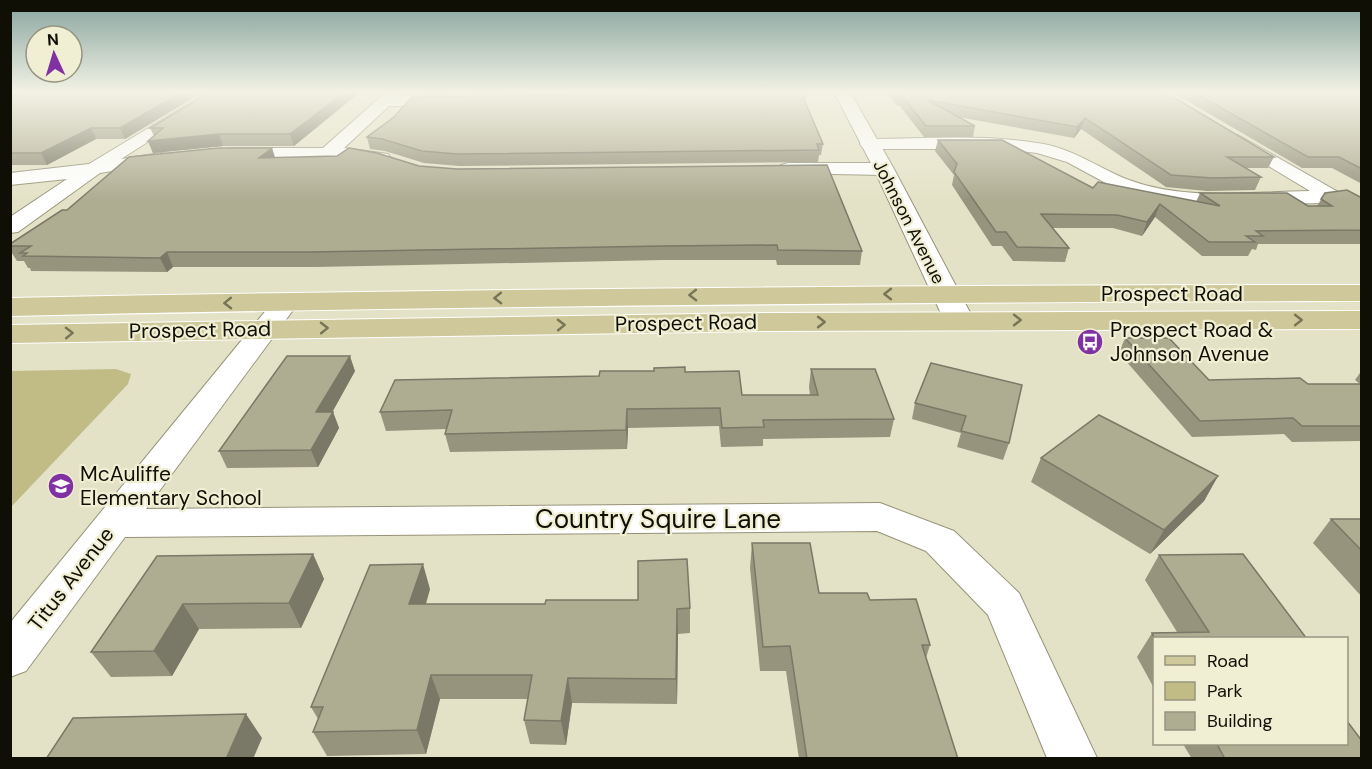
<svg xmlns="http://www.w3.org/2000/svg" width="1372" height="769" font-family="'DM Sans',sans-serif">
	<style>
		.green { fill: #c1bc86 }
		.lines { fill: none; stroke-linecap: round; stroke-linejoin: round }
		.minor-casing { stroke: #96937a; stroke-width: 2 }
		.tertiary-casing { stroke: #96937a; stroke-width: 2 }
		.primary-casing { stroke: #fff; stroke-width: 2 }
		.minor { fill: #fff; fill-rule: evenodd }
		.tertiary { fill: #fff; fill-rule: evenodd }
		.primary { fill: #cec89a; fill-rule: evenodd }
		.wall { fill: #96947d }
		.shaded-wall { fill: #7a7866 }
		.building { fill: #aeac91; stroke: #7a7866; stroke-width: 1.5 }
		.oneway { stroke: #787557 }
		.labels { text-anchor: middle; stroke-width: 4.5; stroke-linejoin: round; paint-order: stroke }
		.far-street-label { font-size: 18px; fill: #100f06; stroke: #f1efd3 }
		.street-label { font-size: 21px; fill: #100f06; stroke: #f1efd3 }
		.poi-label { font-size: 21px; fill: #100f06; stroke: #f1efd3; text-anchor: start }
		.near-street-label { font-size: 26px; fill: #100f06; stroke: #f1efd3 }
	</style>
	<rect width="100%" height="100%" fill="#e4e2c6"/>
	<!-- green -->
	<path class="green" d="M116 369 131 374 128 384 11 507V371Z"/>
	<g class="lines">
		<defs>
			<path id="minor" d="M208 92H226L121 159 161 153 167 154 170 158 167 162 100 173 18 232 10 233V217L67 179 10 185V173L89 164Z
				M386 92H402L399 96H450L458 101 450 106H389L344 148 388 154 391 158 388 162 382 163 351 158H233L227 157 224 153 227 149 233 148H323Z
				M1238 135 1340 193 1343 197 1340 201 1333 203 1207 205 1168 202 1115 188 1067 162 1037 153 1004 149H869L863 148 860 144 863 140 869 139C924 139 982 134 1037 143 1074 148 1097 168 1129 180 1185 201 1251 192 1310 191L1232 144 1229 140 1232 136Z
				M788 163H884L891 165 893 169 891 173 884 175 781 173 779 169 781 165Z
				M286 294 295 297 299 302 146 509 880 503 954 531 1019 593 1097 758H1047L988 615 926 551 877 531 125 537 26 671 10 677V623L277 297Z"/>
			<path id="tertiary" d="M834 92H850L894 169 974 320 969 326 959 329 949 326 944 320 874 169Z"/>
			<path id="primary" d="M1362 285V301C911 302 461 306 10 316V298C461 289 911 285 1362 285Z
				M1362 311V329L763 331 10 343V325L763 313Z"/>
		</defs>
		<!-- minor casing -->
		<use href="#minor" class="minor-casing"/>
		<!-- tertiary casing -->
		<use href="#tertiary" class="tertiary-casing"/>
		<!-- primary casing -->
		<use href="#primary" class="primary-casing"/>
		<!-- minor -->
		<use href="#minor" class="minor"/>
		<!-- tertiary -->
		<use href="#tertiary" class="tertiary"/>
		<!-- primary -->
		<use href="#primary" class="primary"/>
	</g>
	<!-- wall -->
	<path class="wall" d="M203 92 125 139H96L47 165H10V99Z
		M210 92H360L294 146H223L153 153 148 141 154 136 150 128Z
		M426 92H802L805 97V102L823 144 821 155H819L818 162 459 166 424 163 385 151 370 149 367 137 638 94 636 93 426 94Z
		M887 92H1165L1274 157 1268 168H1246L1261 177 1255 190 1207 191 1166 187 1081 129 1074 138 958 117 975 126 973 137H924L900 106 896 105Z
		M1172 92H1362V184L1332 168H1302Z
		M938 140 1093 188 1196 202 1200 193 1308 206H1317L1325 193 1362 198V244H1258L1256 250 1252 249 1248 256H1202L1155 217 1142 236 1113 228H1052L1069 248 1065 262 1013 261 1002 246H992L952 185 954 175 935 151Z
		M275 157 419 166 862 251 860 265H777L776 260H663L316 267H173L167 272 31 271 30 268H28L24 261H17L10 250V244L67 210Z
		M1125 338 1209 380 1308 384H1360L1355 380 1362 370V441L1292 442 1284 434 1192 437 1119 353Z
		M931 363 1009 443 1003 460 957 447 961 433 912 419 915 403Z
		M811 369 894 419 890 437 763 439V446L721 447 719 426 628 428 627 449 450 452 445 434 446 429 386 431 380 412 599 376 685 372 742 395H810L809 387Z
		M355 371 332 412H333L339 428 318 467 227 468 219 451Z
		M1041 458 1218 476 1204 501 1150 554 1031 482Z
		M1331 519H1362V597L1313 543Z
		M752 543 819 593 870 600 930 645 926 658 958 759H799L786 671H760L750 568Z
		M313 554 324 579 301 628 199 629 172 676 111 677 91 652 157 556Z
		M1159 555 1307 639H1155V690L1137 657 1152 633 1177 632 1145 580Z
		M430 589 426 604 690 608V633L678 634 677 704 572 703 566 745 530 744 524 720 528 699H440L426 754 327 756 313 732 318 719 311 707Z
		M1183 744H1347L1362 759H1192Z"/>
	<!-- shaded-wall -->
	<path class="shaded-wall" d="M10 92H24L10 97Z
		M182 92H203L125 139 120 128Z
		M345 92H360L294 146 290 134Z
		M1085 118 1081 129 1074 138 1077 127Z
		M91 128 96 139 47 165 41 153Z
		M219 134 223 146 153 153 148 141Z
		M272 148 276 160 259 158Z
		M1160 204 1155 217 1142 236 1147 222Z
		M167 252 173 267 167 272 160 258Z
		M350 356 355 371 323 429 316 412Z
		M627 409 628 428 627 449 626 430Z
		M333 412 339 428 318 467 311 450Z
		M1218 476 1204 501 1150 554 1164 530Z
		M313 554 324 579 301 628 289 603Z
		M423 564 430 589 418 629 409 604Z
		M183 604 199 629 172 676 154 651Z
		M677 609 678 634 677 704 676 679Z
		M431 675 440 699 426 754 417 730Z
		M568 678 572 703 566 745 561 721Z
		M246 714 262 738 253 759H226Z"/>
	<!-- building -->
	<path class="building" d="M26 92H182L120 128H91L41 153H10V99Z
		M210 92H345L290 134H219L148 141 163 128H150Z
		M642 92H802L805 97H803L823 144H817L819 150 457 154 422 151 382 139 367 137 394 117 412 97 641 94Z
		M896 92H1165L1274 157H1227L1261 177 1212 178 1171 175 1085 118 1077 127 927 100 975 126H926L902 96 898 95Z
		M1193 92H1362V169L1339 157H1308Z
		M938 140H1002L1093 188 1098 182 1220 206 1200 193H1287L1308 206H1332L1321 199 1325 193 1347 190 1362 198V230L1256 231 1263 236H1246L1255 242H1209L1160 204 1147 222 1117 215 1041 214 1069 248 1017 247 1006 232H996L954 172 957 164Z
		M218 148H272L259 158 337 156 349 148 377 153 419 166 457 169 827 165 862 251 778 250 777 245 663 246 311 252H167L160 258 23 256 27 253H20L31 246H10V244L62 210H67L129 157Z
		M1125 338H1169L1209 380 1300 378 1308 384H1362V426H1302L1293 418 1200 421Z
		M287 356H350L316 412H333L311 450 219 451Z
		M931 363 1022 385 1009 443 961 431 966 416 915 403Z
		M685 367V372L739 371 742 395H818L811 369H875L894 419 763 420 764 427 722 428 720 408 627 409 626 430 445 434 452 410 380 412 395 380 599 376 600 371H654V368Z
		M1099 415 1218 476 1164 530 1041 458Z
		M1331 519H1362V551Z
		M752 543H810L819 593H867L870 600 916 599 930 645H922L958 759H807L790 646 763 647Z
		M313 554 289 603 183 604 154 651 91 652 157 556Z
		M1243 554 1307 639H1155L1152 633 1209 632 1159 555Z
		M687 559 690 608 677 609 676 679 568 678 561 721 524 720 532 675H431L417 730 313 732 323 707H311L370 565 423 564 409 604H545L546 600H638V561Z
		M246 714 226 759H46L73 718Z
		M1347 721 1362 741V759H1225L1217 744H1347Z"/>
	<!-- one-way arrows -->
	<defs><path id="oneway-chevron" d="M-2-3.5L2.5 0L-2 3.5" fill="none" stroke-width="1.6" stroke-linecap="round" stroke-linejoin="round" transform="scale(1.5)"/></defs>
	<g class="oneway">
		<use href="#oneway-chevron" transform="translate(888 294) rotate(-180)"/>
		<use href="#oneway-chevron" transform="translate(693 295) rotate(179)"/>
		<use href="#oneway-chevron" transform="translate(498 298) rotate(179)"/>
		<use href="#oneway-chevron" transform="translate(228 303) rotate(179)"/>
		<use href="#oneway-chevron" transform="translate(1017 320)"/>
		<use href="#oneway-chevron" transform="translate(1298 320)"/>
		<use href="#oneway-chevron" transform="translate(821 322)"/>
		<use href="#oneway-chevron" transform="translate(561 325) rotate(-1)"/>
		<use href="#oneway-chevron" transform="translate(324 328) rotate(-1)"/>
		<use href="#oneway-chevron" transform="translate(69 333) rotate(-1)"/>
	</g>
	<!-- sky -->
	<linearGradient id="sky" x2="0" y2="1"><stop stop-color="#86a39d"/><stop offset="0.46" stop-color="#f3f2e5"/><stop offset="1" stop-color="#f3f2e5" stop-opacity="0"/></linearGradient>
	<rect width="1372" height="200" fill="url(#sky)"/>
	<!-- icons -->
	<defs>
		<symbol id="bus-disc" viewBox="-11 -11 22 22"><circle r="9.5" fill="#8032a3" stroke="#f1efd3"/><path d="M-5-6H5V4H4V6H2V4H-2V6H-4V4H-5ZM-3.5-4V0h7V-4ZM-3.5 1.2v1.5H-2V1.2ZM2 1.2v1.5H3.5V1.2Z" fill="#fff"/></symbol>
		<symbol id="school-disc" viewBox="-11 -11 22 22"><circle r="9.5" fill="#8032a3" stroke="#f1efd3"/><path d="M0-5L7-2L0 1L-7-2ZM-4 1L0 2.5L4 1V4Q0 6-4 4Z" fill="#fff"/></symbol>
	</defs>
	<g fill-rule="evenodd">
		<use href="#bus-disc" x="1075" y="327" width="30" height="30"/>
		<use href="#school-disc" x="46" y="471" width="30" height="30"/>
	</g>
	<g class="labels">
		<!-- far-street labels -->
		<g class="far-street-label">
			<text transform="translate(909 222) rotate(63)" y="6">Johnson Avenue</text>
		</g>
		<!-- street labels -->
		<g class="street-label">
			<text x="1172" y="301">Prospect Road</text>
			<text transform="translate(686 323) rotate(-1)" y="7">Prospect Road</text>
			<text transform="translate(200 330) rotate(-1)" y="7">Prospect Road</text>
			<text transform="translate(71 579) rotate(-52)" y="7">Titus Avenue</text>
		</g>
		<!-- poi labels -->
		<g class="poi-label">
			<text x="1110" y="337">Prospect Road &amp;<tspan x="1110" dy="24">Johnson Avenue</tspan></text>
			<text x="80" y="481">McAuliffe<tspan x="80" dy="24">Elementary School</tspan></text>
		</g>
		<!-- near-street labels -->
		<g class="near-street-label">
			<text x="658" y="528">Country Squire Lane</text>
		</g>
	</g>
	<!-- border -->
	<rect width="1372" height="769" fill="none" stroke="#100f06" stroke-width="24"/>
	<!-- legend -->
	<rect x="1153" y="637" width="195" height="108" fill="#f1efd3" stroke="#979581" stroke-width="1.5"/>
	<rect x="1165" y="656" width="30" height="9" fill="#cec89a" stroke="#979581" stroke-width="1.5"/>
	<text x="1207" y="667" font-size="18" fill="#100f06">Road</text>
	<rect x="1165" y="682" width="30" height="18" fill="#c1bc86" stroke="#979581" stroke-width="1.5"/>
	<text x="1207" y="697" font-size="18" fill="#100f06">Park</text>
	<rect x="1165" y="712" width="30" height="18" fill="#aeac91" stroke="#979581" stroke-width="1.5"/>
	<text x="1207" y="727" font-size="18" fill="#100f06">Building</text>
	<!-- north arrow -->
	<g transform="translate(54 54) rotate(356)"><circle r="28" fill="#f1efd3" stroke="#979581" stroke-width="1.5"/>
	<path d="M0-4.5L10 22L0 15L-10 22Z" fill="#8032a3"/>
	<text y="-9" font-size="16" font-weight="bold" text-anchor="middle" fill="#100f06">N</text>
	</g>
</svg>
